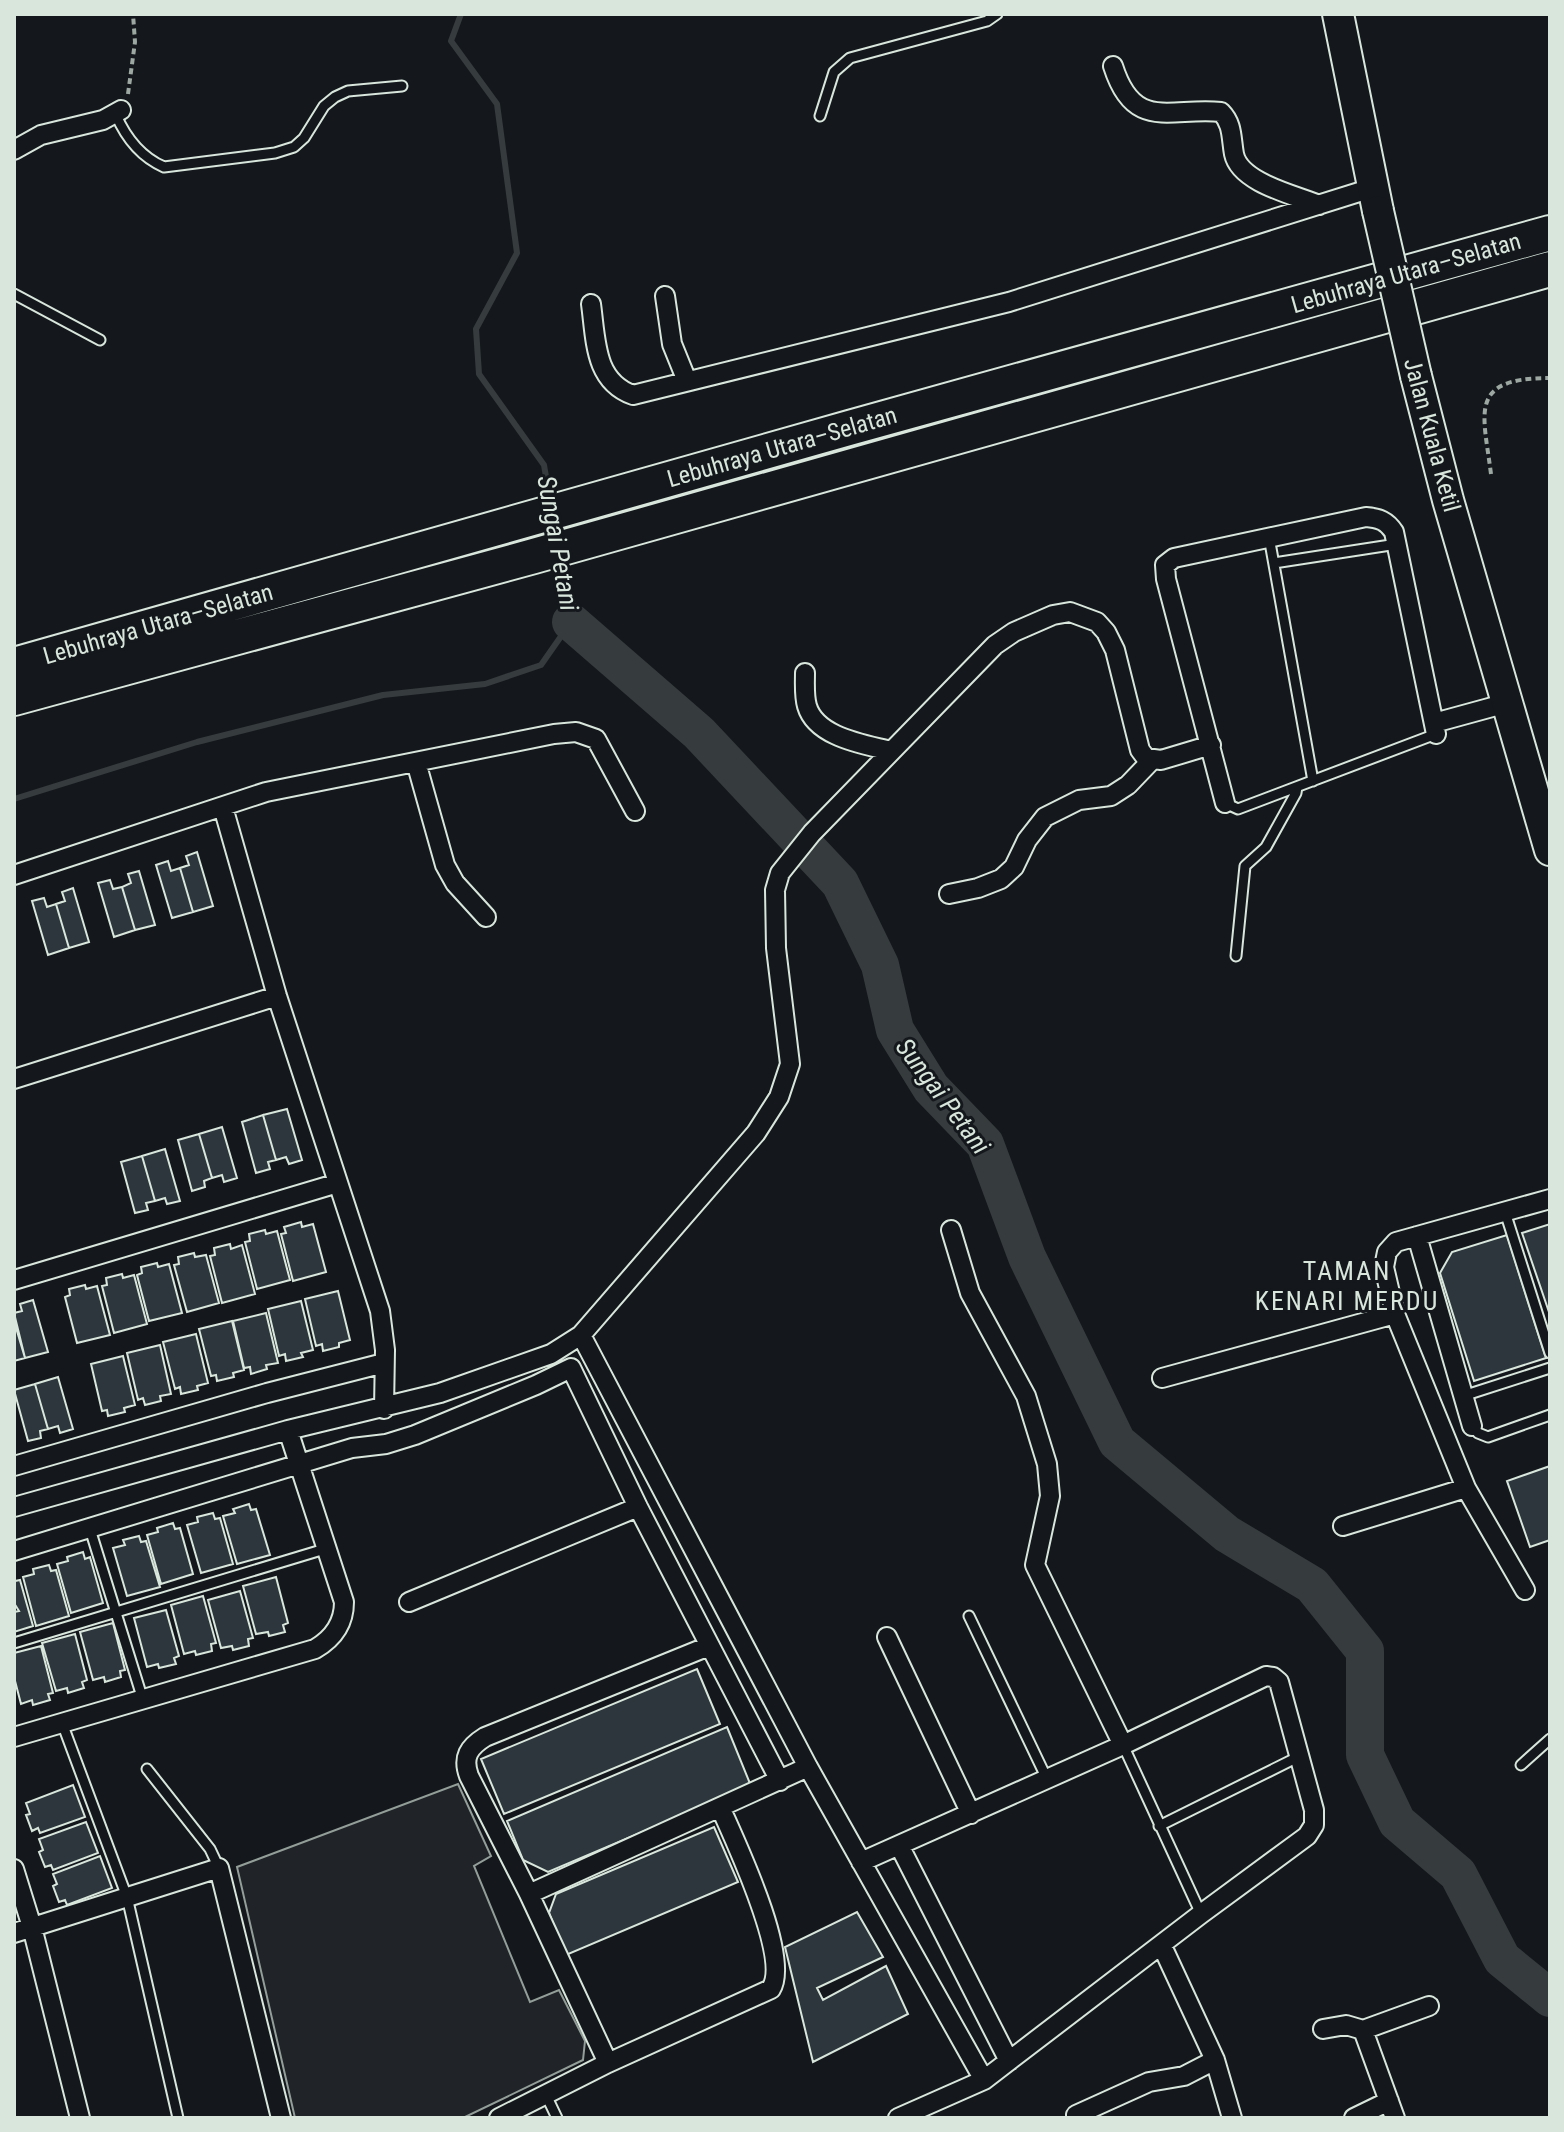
<svg xmlns="http://www.w3.org/2000/svg" width="1564" height="2132" font-family="'Roboto Condensed',sans-serif">
	<style>
		.green { fill: #202428; stroke: #939e99; stroke-width: 2 }
		.lines { fill: none; stroke-linecap: round; stroke-linejoin: round }
		.stream { stroke: #363b3e; stroke-width: 6 }
		.river { stroke: #363b3e; stroke-width: 38 }
		.building { fill: #2c363c; stroke: #d8e6dc; stroke-width: 2 }
		.lane-casing { stroke: #d8e6dc; stroke-width: 13 }
		.street-casing { stroke: #d8e6dc; stroke-width: 22 }
		.primary-casing { stroke: #d8e6dc; stroke-width: 34 }
		.highway-casing { stroke: #d8e6dc; stroke-width: 38 }
		.path { stroke: #9da8a2; stroke-width: 4; stroke-dasharray: 6 4; stroke-linecap: butt }
		.lane { stroke: #14181c; stroke-width: 9 }
		.street { stroke: #14181c; stroke-width: 18 }
		.primary { stroke: #14181c; stroke-width: 30 }
		.highway { stroke: #14181c; stroke-width: 34 }
		.primary-bridge-casing { stroke: #d8e6dc; stroke-width: 34; stroke-linecap: butt }
		.primary-bridge { stroke: #14181c; stroke-width: 30 }
		.labels { text-anchor: middle; stroke-width: 6; stroke-linejoin: round; paint-order: stroke }
		.street-label { font-size: 24px; fill: #d8e6dc; stroke: #14181c }
		.water-label { font-size: 26px; font-style: italic; fill: #d8e6dc; stroke: #14181c }
		.neighbourhood-label { font-size: 26px; letter-spacing: 2px; fill: #d8e6dc; stroke: #14181c }
	</style>
	<rect width="100%" height="100%" fill="#14181c"/>
	<!-- green -->
	<path class="green" d="M458 1784 491 1856 474 1866 530 2002 559 1990 585 2041 583 2060 463 2118H295L237 1867Z"/>
	<g class="lines">
		<!-- stream -->
		<path class="stream" d="M461 14 451 41 497 104 517 253 476 329 479 374 544 465 550 500
			M14 799 197 742 383 695 485 684 541 665 571 622 560 558"/>
		<!-- river -->
		<path class="river" d="M571 622 699 733 840 883 880 965 895 1030 931 1088 985 1144 1027 1257 1117 1442 1227 1534 1312 1585 1365 1651V1755L1397 1822 1458 1874 1502 1959 1550 1998"/>
	</g>
	<!-- building -->
	<path class="building" d="M197 852 213 906 193 912 180 868 189 865 186 856Z
		M168 861 171 871 180 868 193 912 172 918 156 865Z
		M139 871 155 925 135 930 122 887 131 883 128 874Z
		M110 880 113 889 122 887 135 930 114 937 98 883Z
		M73 888 89 942 69 948 56 904 65 901 62 892Z
		M44 898 47 907 56 904 69 948 48 955 32 901Z
		M287 1109 302 1160 289 1164 286 1157 276 1160 263 1115Z
		M263 1115 276 1160 268 1162 270 1169 256 1173 242 1122Z
		M222 1127 237 1178 224 1182 222 1175 212 1178 199 1134Z
		M199 1134 212 1178 204 1181 205 1187 192 1191 178 1140Z
		M165 1149 180 1201 167 1204 165 1198 155 1201 142 1156Z
		M142 1156 155 1201 146 1203 148 1210 135 1213 121 1162Z
		M301 1222 302 1227 313 1224 326 1272 293 1281 281 1234 286 1233 284 1227Z
		M1550 1224V1315L1522 1233Z
		M265 1230 266 1234 277 1231 290 1280 257 1289 245 1242 250 1241 249 1234Z
		M1507 1235 1546 1358 1474 1381 1440 1273 1452 1252Z
		M230 1244 231 1249 242 1245 255 1294 222 1303 210 1256 215 1255 214 1248Z
		M194 1253 195 1257 206 1255 219 1303 187 1312 174 1265 179 1264 178 1257Z
		M157 1263 158 1267 169 1264 182 1313 149 1321 137 1275 142 1273 141 1267Z
		M122 1274 123 1278 134 1275 147 1324 114 1333 102 1286 107 1285 106 1278Z
		M85 1285 86 1289 97 1286 110 1335 77 1343 65 1297 70 1295 69 1289Z
		M338 1291 350 1340 339 1343V1347L323 1351 322 1344 316 1346 305 1299Z
		M33 1300 48 1352 25 1358 14 1313 22 1311 20 1304Z
		M301 1301 313 1350 301 1353 303 1357 286 1361 285 1354 279 1356 268 1309Z
		M266 1313 278 1363 266 1365 267 1369 251 1374 250 1367 244 1368 233 1321Z
		M14 1321 25 1358 14 1361Z
		M232 1321 244 1370 233 1373 234 1377 217 1381 216 1375 211 1376 199 1329Z
		M196 1334 208 1383 197 1386 198 1390 181 1394 180 1387 175 1389 163 1342Z
		M160 1345 171 1394 160 1396 161 1401 145 1405 143 1398 138 1400 127 1353Z
		M123 1356 135 1405 124 1408 125 1412 108 1416 107 1410 102 1411 91 1364Z
		M58 1377 73 1429 60 1433 58 1426 48 1429 35 1384Z
		M35 1384 48 1429 40 1431 41 1438 28 1441 14 1390Z
		M1550 1466V1540L1530 1547 1507 1481Z
		M249 1504 251 1510 256 1509 270 1555 237 1564 223 1516 235 1513 233 1509Z
		M213 1513 215 1519 220 1518 233 1564 201 1573 187 1525 198 1522 197 1517Z
		M173 1523 175 1529 180 1528 193 1574 161 1584 147 1535 158 1532 157 1528Z
		M139 1536 141 1542 146 1541 160 1587 127 1596 113 1548 125 1545 123 1540Z
		M83 1552 85 1559 90 1557 103 1603 71 1613 57 1564 68 1561 67 1557Z
		M49 1565 51 1571 56 1570 69 1616 36 1626 23 1577 34 1574 33 1569Z
		M14 1577 15 1581 20 1580 33 1626 14 1632V1612L19 1611 14 1603Z
		M276 1577 288 1623 283 1625 285 1632 269 1636 268 1632 256 1634 243 1586Z
		M240 1591 253 1638 248 1639 249 1646 233 1650 232 1646 221 1648 208 1600Z
		M203 1596 216 1643 211 1644 212 1651 196 1655 195 1651 184 1654 171 1605Z
		M166 1610 179 1656 174 1658 176 1664 159 1668 158 1664 147 1667 134 1618Z
		M113 1623 125 1670 120 1671 121 1677 105 1682 104 1677 93 1680 80 1632Z
		M75 1634 87 1680 82 1682 84 1688 68 1693 67 1688 56 1691 42 1643Z
		M41 1646 53 1693 48 1694 50 1700 33 1705 32 1700 21 1704 14 1677V1653Z
		M697 1669 720 1724 504 1814 481 1759Z
		M727 1727 751 1786 548 1872 523 1860 507 1821Z
		M73 1785 85 1817 40 1833 38 1828 32 1831 26 1815 30 1814 26 1803Z
		M86 1822 98 1853 53 1870 51 1865 45 1867 39 1852 43 1850 39 1839Z
		M714 1827 738 1882 566 1955 549 1913 556 1894Z
		M100 1856 112 1888 67 1905 65 1900 59 1902 53 1886 57 1884 53 1874Z
		M857 1912 883 1957 817 1988 823 2000 886 1966 908 2014 813 2062 785 1947Z"/>
	<g class="lines">
		<defs>
			<path id="lane" d="M116 115C126 138 141 157 164 167L275 153 294 147 304 138 324 106 335 97 348 91 402 86
				M820 116 834 72 850 58 987 21 997 14
				M14 294 100 340
				M1269 537 1313 781
				M1274 563 1397 544
				M1225 803 1238 809 1436 734
				M1236 956 1245 866 1266 847 1296 793 1297 787
				M1505 1212 1550 1353
				M1463 1396 1550 1368
				M1472 1426 1478 1433 1488 1437 1550 1415
				M90 1529 143 1700
				M969 1616 1047 1779
				M14 1643 328 1548
				M62 1723 127 1897 178 2118
				M1123 1745 1201 1914
				M1521 1765 1550 1739
				M147 1769 210 1849 219 1868
				M1159 1826 1300 1756
				M546 2095 557 2118"/>
			<path id="street" d="M1113 66C1134 132 1169 107 1221 112 1233 124 1231 138 1234 154 1240 183 1295 195 1319 205
				M14 150 41 135 103 120 121 110
				M665 296 672 344 687 381
				M591 304C596 340 594 381 633 395L1009 302 1372 188
				M805 673C805 683 804 696 807 706 816 737 863 744 890 751
				M1434 723 1507 703
				M416 762 445 865 455 883 486 917
				M1225 803 1166 579 1165 565 1174 558 1366 517C1379 518 1387 521 1394 532L1436 734
				M223 807 277 996 380 1311 385 1350 384 1409
				M14 875 266 792 554 734 576 732 596 739 635 811
				M949 894 978 888 1001 879 1014 867 1027 840 1045 817 1079 800 1111 796 1128 785 1152 760
				M14 1079 277 996
				M951 1230 970 1293 1026 1396 1047 1464 1050 1496 1035 1565 1123 1745
				M1417 1236 1472 1426
				M14 1280 338 1183
				M581 1335 808 1767 984 2080
				M1162 1378 1395 1314
				M14 1466 267 1393 384 1363
				M14 1507 288 1430 440 1393 551 1354 581 1335 756 1133 779 1097 790 1064 776 948 775 890 780 873 812 833 995 645 1014 632 1053 615 1070 612 1097 622 1106 632 1115 650 1140 750 1146 758 1161 760 1211 745
				M1343 1526 1466 1488
				M14 1551 352 1448 386 1444 415 1435 536 1385 571 1368 638 1507 780 1781
				M1525 1590 1466 1488 1395 1314 1384 1267 1387 1252 1396 1242 1550 1199
				M409 1602 638 1507
				M887 1637 971 1814
				M14 1737 315 1649C334 1638 344 1623 344 1602L288 1430
				M899 1845 1009 2061
				M861 1862 1123 1745 1266 1676 1273 1677 1279 1682 1314 1810V1825L1307 1836 1201 1914 984 2080 898 2118
				M14 1869 32 1927 80 2118
				M529 1894 808 1767
				M14 1933 219 1868 281 2118
				M1162 1946 1215 2060 1232 2118
				M1323 2029 1346 2025 1363 2030 1395 2118
				M1363 2030 1429 2006
				M608 2063 529 1894 469 1776C462 1757 469 1747 485 1737L709 1646
				M1076 2115 1149 2082 1184 2076 1215 2060
				M499 2118 608 2063 771 1989C791 1958 735 1841 721 1809
				M1354 2118 1389 2101"/>
			<path id="primary" d="M1338 14 1378 211
				M1416 376 1448 500 1550 850"/>
			<path id="highway" d="M14 665 849 428 1550 233
				M14 698 534 556 1550 269"/>
		</defs>
		<!-- lane casing -->
		<use href="#lane" class="lane-casing"/>
		<!-- street casing -->
		<use href="#street" class="street-casing"/>
		<!-- primary casing -->
		<use href="#primary" class="primary-casing"/>
		<!-- highway casing -->
		<use href="#highway" class="highway-casing"/>
		<!-- path -->
		<path class="path" d="M128 94 135 42 133 14
			M1491 474C1483 411 1468 378 1550 378"/>
		<!-- lane -->
		<use href="#lane" class="lane"/>
		<!-- street -->
		<use href="#street" class="street"/>
		<!-- primary -->
		<use href="#primary" class="primary"/>
		<!-- highway -->
		<use href="#highway" class="highway"/>
		<defs>
			<path id="primary-bridge" d="M1378 211 1416 376"/>
		</defs>
		<!-- primary-bridge casing -->
		<use href="#primary-bridge" class="primary-bridge-casing"/>
		<!-- primary-bridge -->
		<use href="#primary-bridge" class="primary-bridge"/>
	</g>
	<g class="labels">
		<!-- street labels -->
		<g class="street-label">
			<text transform="translate(1406 273) rotate(-16)" y="8">Lebuhraya Utara–Selatan</text>
			<text transform="translate(1432 435) rotate(75)" y="8">Jalan Kuala Ketil</text>
			<text transform="translate(782 447) rotate(-16)" y="8">Lebuhraya Utara–Selatan</text>
			<text transform="translate(158 624) rotate(-16)" y="8">Lebuhraya Utara–Selatan</text>
		</g>
		<!-- water labels -->
		<g class="water-label">
			<text transform="translate(558 543) rotate(80)" y="9">Sungai Petani</text>
			<text transform="translate(943 1096) rotate(53)" y="9">Sungai Petani</text>
		</g>
		<!-- neighbourhood labels -->
		<g class="neighbourhood-label">
			<text x="1347" y="1280">TAMAN<tspan x="1347" dy="30">KENARI MERDU</tspan></text>
		</g>
	</g>
	<!-- border -->
	<rect width="1564" height="2132" fill="none" stroke="#d8e6dc" stroke-width="32"/>
</svg>
